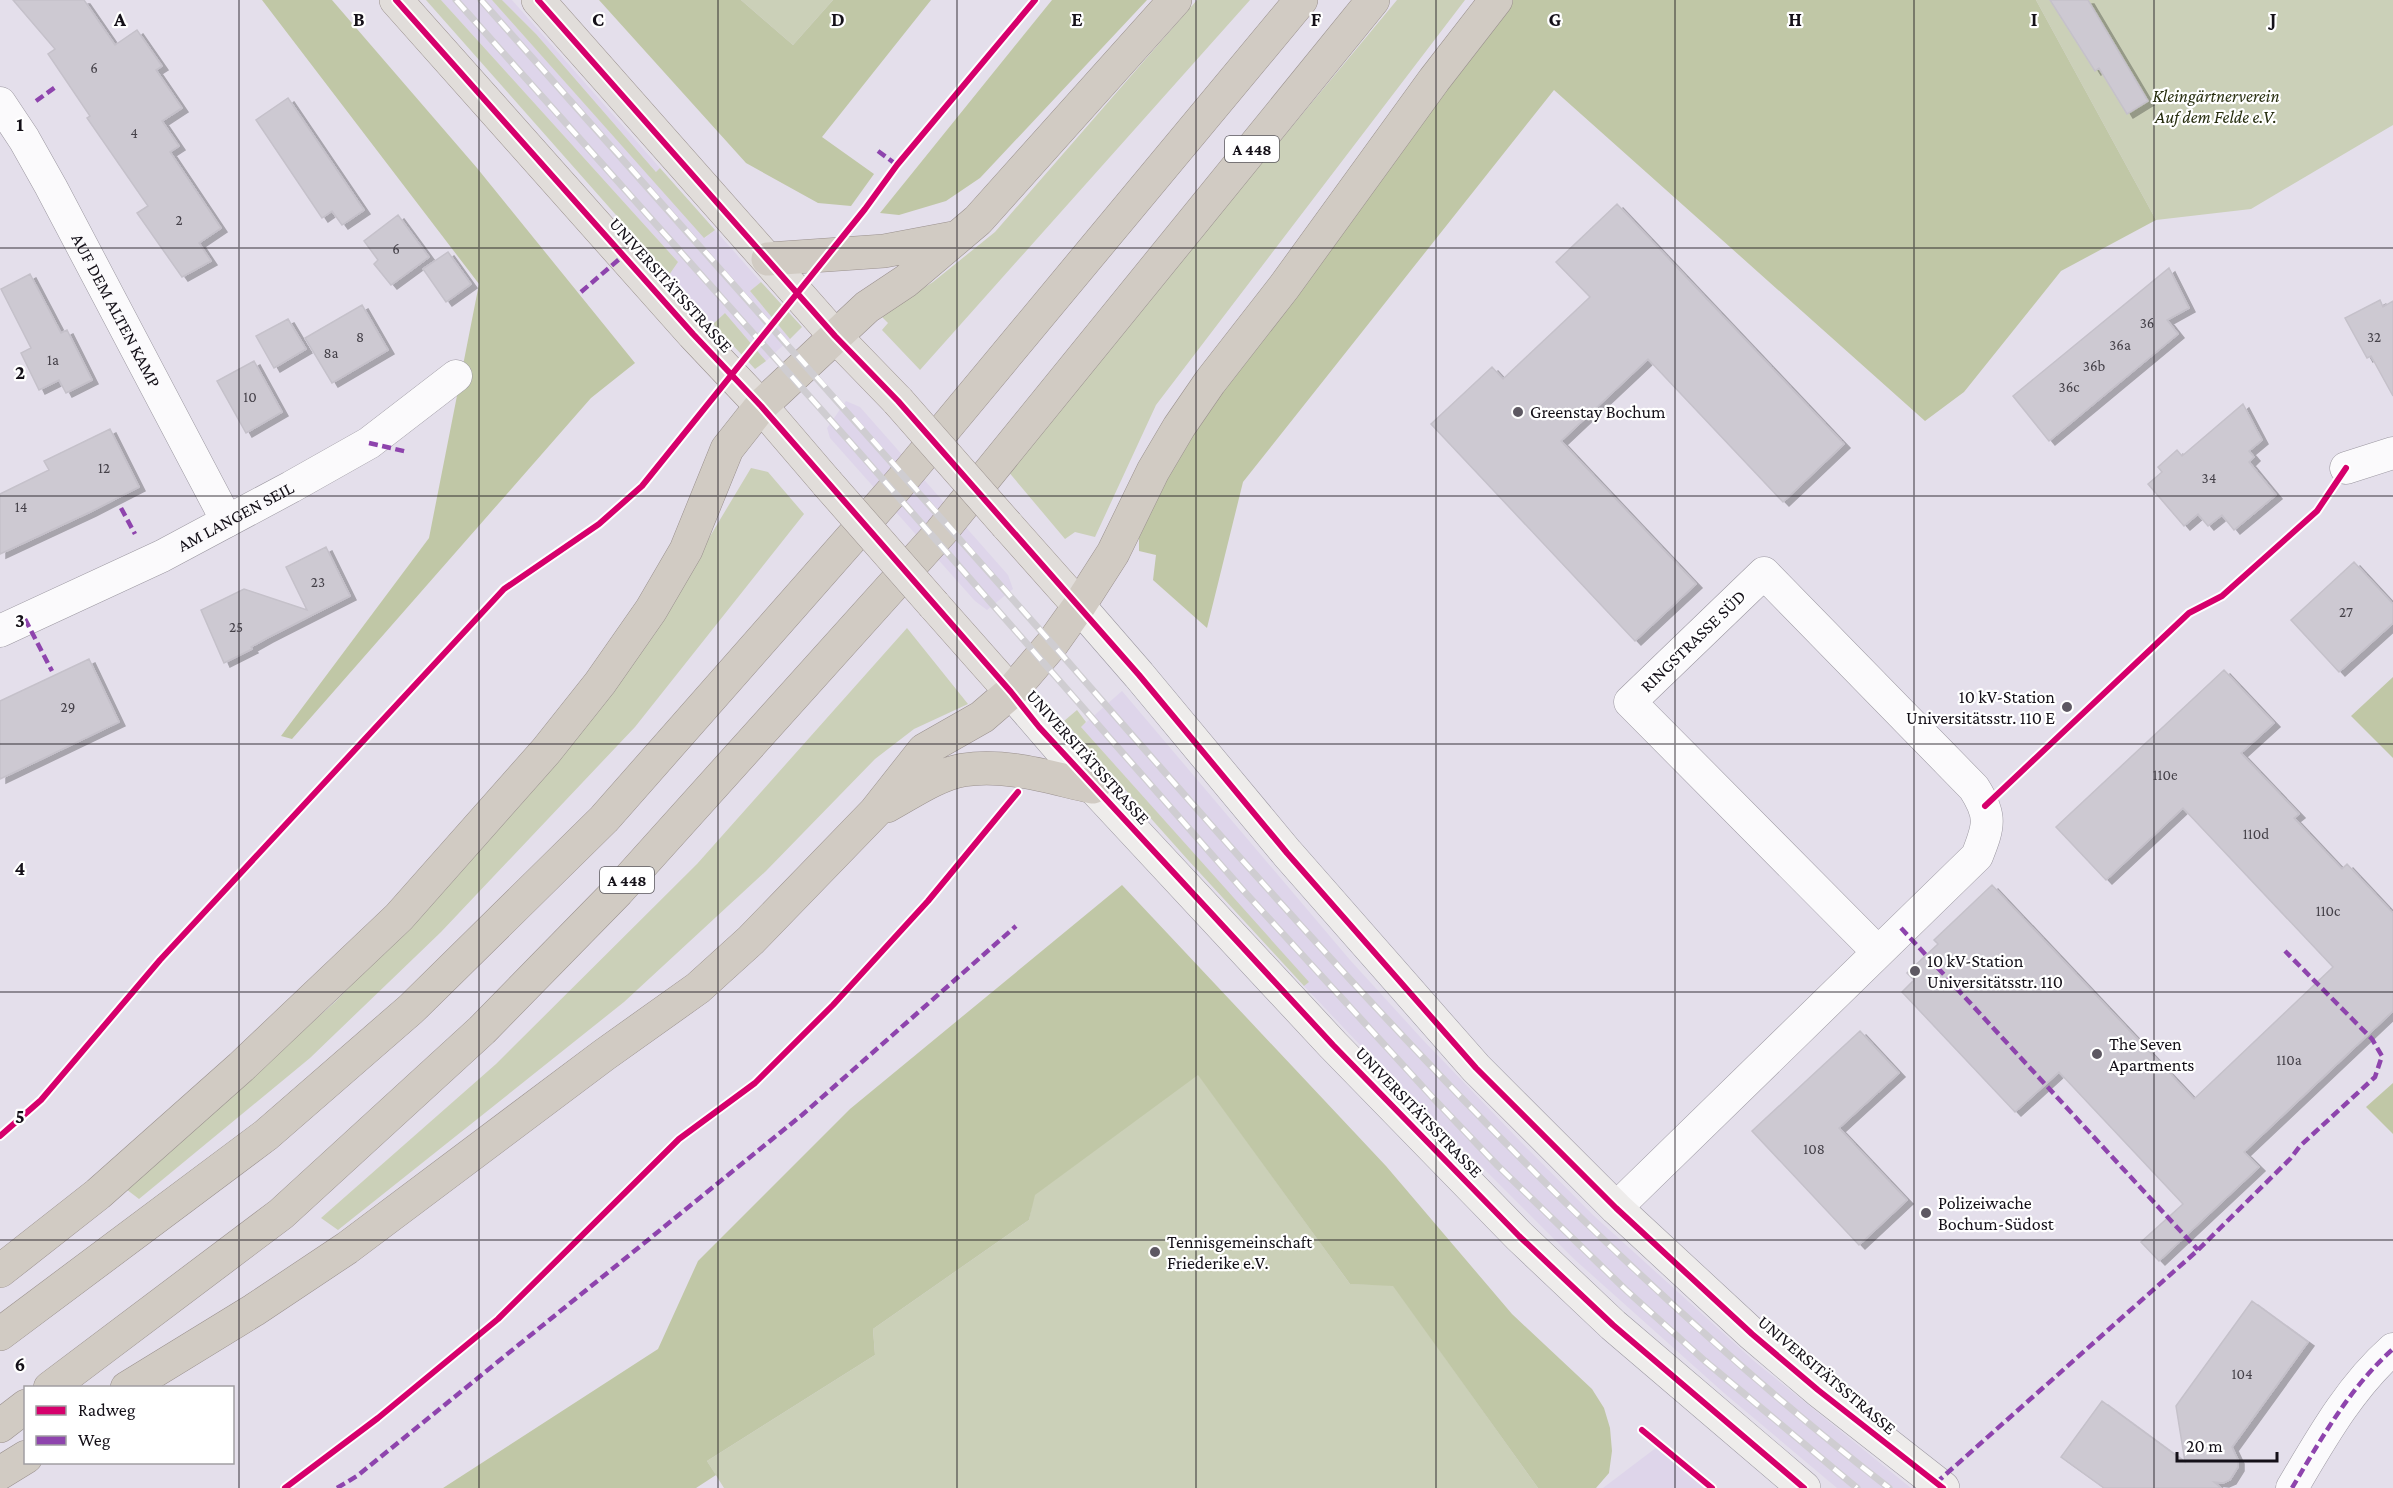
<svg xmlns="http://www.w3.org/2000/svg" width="2393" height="1488" font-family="'Crimson Pro',serif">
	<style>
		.built { fill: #ded5ea }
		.green { fill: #cbd0b8 }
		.forest { fill: #c0c7a6 }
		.building { fill: #cdc9d2; stroke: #c5c1ca; stroke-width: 1.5; filter: url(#shadow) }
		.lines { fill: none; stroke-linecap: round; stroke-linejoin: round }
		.street-casing { stroke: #9b97a0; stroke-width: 33 }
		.secondary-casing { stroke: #9b97a0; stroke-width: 34 }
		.primary-casing { stroke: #9a918e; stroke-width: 34 }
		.highway-casing { stroke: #9a918e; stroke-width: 34 }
		.street { stroke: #fbfafc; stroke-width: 32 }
		.secondary { stroke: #eeeceb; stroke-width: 33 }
		.primary { stroke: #e1ddda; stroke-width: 33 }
		.highway { stroke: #d1cbc3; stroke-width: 33 }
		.rail-casing { stroke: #cfcdd1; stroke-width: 7 }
		.rail { stroke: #fff; stroke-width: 4.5; stroke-dasharray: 14; stroke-linecap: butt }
		.primary-bridge-casing { stroke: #9a918e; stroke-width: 34; stroke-linecap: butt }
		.primary-bridge { stroke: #e1ddda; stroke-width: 33 }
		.quiet { stroke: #8e44ad; stroke-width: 4.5; stroke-dasharray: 9 4.5; stroke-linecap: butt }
		.cycleway-casing { stroke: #fff; stroke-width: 10 }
		.cycleway { stroke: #d6006c; stroke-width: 6 }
		.grid { fill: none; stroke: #141018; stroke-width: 1.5; stroke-opacity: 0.55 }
		.poi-dot { fill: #5d5862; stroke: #fff; stroke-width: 2 }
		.labels { text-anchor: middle; stroke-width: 4.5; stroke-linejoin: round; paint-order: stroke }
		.number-label { font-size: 15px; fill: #444048 }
		.shield { fill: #fff; stroke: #5a585d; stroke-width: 1.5 }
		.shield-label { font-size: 16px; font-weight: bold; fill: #141018 }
		.park-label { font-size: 18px; font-style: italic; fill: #262d0e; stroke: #fff }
		.street-label { font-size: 18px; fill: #141018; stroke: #fff }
		.poi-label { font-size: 18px; fill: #141018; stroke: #fff; text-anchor: start }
		.grid-label { font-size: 20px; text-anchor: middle; font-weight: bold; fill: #141018; stroke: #fff; stroke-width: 4.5; stroke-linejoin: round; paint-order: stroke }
	</style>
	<defs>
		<filter id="shadow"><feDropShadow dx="6" dy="4" stdDeviation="0" flood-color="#0004"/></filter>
	</defs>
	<rect width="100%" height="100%" fill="#e4dfeb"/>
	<!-- built -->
	<path class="built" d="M441 0H492L705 238 715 230 761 282 750 291 790 339 766 361 725 313 713 324 669 275 678 262Z
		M502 0H512L660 168 657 173 536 34Z
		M846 401 860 407 1008 575 1013 589 987 610 975 601 830 438 827 428Z
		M1122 691 1350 960 1423 1040 1521 1142 1593 1215 1754 1361 1911 1488H1837L1724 1393 1574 1259 1361 1046 1304 986 1308 982 1081 727Z
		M1661 1444 1706 1488H1603Z"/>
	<!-- green -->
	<path class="green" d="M426 0H441L678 262 669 275Z
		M492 0H502L536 34 656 172 660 168 715 230 704 238Z
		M741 0H833L793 45Z
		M1197 0H1250L920 370 882 330 888 323 880 315 933 282 995 232Z
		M1397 0H1465L1156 405 1095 537 1075 532 1065 539 1007 470Z
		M2036 0H2393V125L2251 209 2156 220Z
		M761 282 802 327 790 339 750 291Z
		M725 313 766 361 755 369 713 324Z
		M751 468 768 472 804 514 635 727 441 932 310 1058 139 1199 126 1189 335 1002 432 902 640 653Z
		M907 628 968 704 914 729 875 759 766 871 624 1002 338 1230 321 1218 496 1064 697 864Z
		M1077 710 1086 722 1081 727 1309 982 1304 986 1188 860 1064 721Z
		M1198 1074 1350 1284 1393 1285 1538 1488H724L707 1461 875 1355 873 1329 1029 1220 1034 1195Z"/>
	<!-- forest -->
	<path class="forest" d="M262 0H332L477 168 635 363 591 398 292 739 281 736 429 538 479 284Z
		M599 0H741L793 45 833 0H931L822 137 874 174 851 206 818 203 746 163Z
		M1052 0H1147L980 178 946 201 899 215 880 213Z
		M1511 0H2036L2156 220 2061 271 1964 392 1925 421 1554 90 1243 482 1207 628 1153 580 1156 555 1139 551V527L1168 469 1221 393Z
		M2393 677V758L2351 716Z
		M1122 885 1386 1166 1512 1314 1592 1389 1604 1408 1610 1428 1612 1451 1609 1473 1596 1488H1538L1393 1286 1350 1284 1198 1075 1035 1195 1029 1220 873 1329 875 1355 707 1461 716 1475 696 1488H443L658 1349 698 1261 850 1109Z
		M2393 1083V1134L2366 1107Z"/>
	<!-- building -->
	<path class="building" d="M13 0H84L115 45 137 30 162 66 156 70 182 108 162 121 179 146 170 152 221 228 199 243 211 261 182 277 137 213 148 206 87 118 90 116 48 54 55 49Z
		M2050 0H2088L2148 101 2127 114 2099 68 2095 71Z
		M288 98 364 210 342 225 332 211 322 218 256 120Z
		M1617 204 1844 444 1783 502 1648 359 1561 441 1696 584 1635 641 1431 424 1492 367 1503 379 1590 297 1556 262Z
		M398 215 429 257 391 285 374 264 378 260 364 241Z
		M448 252 471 284 446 302 423 269Z
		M2169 268 2189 308 2167 320 2178 334 2049 441 2013 396Z
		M30 274 61 333 67 330 92 380 66 393 59 380 39 390 21 353 31 348 1 289Z
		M2380 300 2383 307 2393 301V396L2371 356 2367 358 2345 318Z
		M362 305 388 350 332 383 305 338Z
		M288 319 306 349 274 368 256 336Z
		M254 361 282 412 246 433 217 381Z
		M2243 404 2262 440 2249 451 2254 457 2249 462 2276 495 2234 530 2222 515 2208 526 2198 514 2184 526 2148 484 2162 472 2158 467 2177 450 2182 456Z
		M110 429 139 487 90 512 0 554V494L49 470 44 461Z
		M326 547 350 596 267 638 251 647 252 649 224 663 201 610 244 589 307 610 286 567Z
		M2354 562 2393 604V623L2339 672 2291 620Z
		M89 659 119 722 0 779V701Z
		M2224 670 2274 723 2241 753 2299 814 2294 818 2342 869 2347 864 2393 913V1011L2244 1152 2259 1167 2159 1261 2141 1242 2183 1204 2059 1072 2015 1112 1902 992 1914 980 1907 973 1938 944 1934 940 1992 885 2194 1099 2333 967 2183 808 2106 880 2056 827Z
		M1860 1031 1899 1073 1839 1128 1907 1200 1859 1245 1752 1131Z
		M2252 1301 2308 1342 2232 1447 2238 1460V1467L2230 1480 2223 1483 2214 1482 2221 1488H2104L2061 1457 2102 1401 2185 1462 2176 1406Z"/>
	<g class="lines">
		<defs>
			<g id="street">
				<path id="s1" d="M0 103 24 139 51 187 227 521"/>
				<path d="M2346 468 2393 453"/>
				<path id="s2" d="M0 631 162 556 291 487 369 443 456 376"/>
				<path d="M1616 1208 1977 856C1989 826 1992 816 1974 788L1764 573 1630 702 1878 952"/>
				<path d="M2292 1488C2321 1439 2350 1387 2393 1349"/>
			</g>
			<path id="secondary" d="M1079 606 1139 675 1287 853 1476 1068 1616 1208 1752 1334 1818 1390 1943 1488
				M1011 692 1093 787 1333 1045 1519 1236 1613 1325 1804 1488"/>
			<path id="primary" d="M396 0 693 334 761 406 827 483
				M538 0 835 336 898 401
				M1007 525 1079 606
				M934 605 1011 692"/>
			<path id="highway" d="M768 259 884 251 953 238
				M887 806C911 793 936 775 963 770 1007 763 1051 778 1093 787
				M0 1271 98 1194 241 1067 399 917 546 751 600 683 651 610 686 550 727 449 761 406 867 307 906 281 978 220 1175 0
				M0 1334 266 1135 411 1009 604 819 898 485 1301 0
				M50 1388 281 1214 482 1030 618 891 941 532 1373 0
				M127 1388 254 1310 347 1248 604 1055 698 988 751 940 875 812 924 750 982 717 1011 692 1052 644 1079 606 1113 553 1153 471 1179 427 1210 382 1284 287 1434 80 1496 0
				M0 1426 26 1406
				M0 1473 26 1457"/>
		</defs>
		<!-- street casing -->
		<use href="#street" class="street-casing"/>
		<!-- secondary casing -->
		<use href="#secondary" class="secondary-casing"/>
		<!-- primary casing -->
		<use href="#primary" class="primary-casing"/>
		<!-- highway casing -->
		<use href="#highway" class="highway-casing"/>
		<!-- street -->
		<use href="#street" class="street"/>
		<!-- secondary -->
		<use href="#secondary" class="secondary"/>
		<!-- primary -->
		<use href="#primary" class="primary"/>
		<!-- highway -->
		<use href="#highway" class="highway"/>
		<defs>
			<path id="rail" d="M456 0 851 443 1242 889 1434 1099 1498 1166 1627 1291 1705 1361 1857 1488
				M481 0C673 216 866 431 1056 648 1315 945 1576 1245 1889 1488"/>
		</defs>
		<!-- rail casing -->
		<use href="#rail" class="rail-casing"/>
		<!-- rail -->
		<use href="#rail" class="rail"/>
		<defs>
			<path id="primary-bridge" d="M898 401 1007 525
				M827 483 934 605"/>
		</defs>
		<!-- primary-bridge casing -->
		<use href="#primary-bridge" class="primary-bridge-casing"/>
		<!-- primary-bridge -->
		<use href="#primary-bridge" class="primary-bridge"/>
		<!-- quiet -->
		<path class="quiet" d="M36 101 57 86
			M878 151 897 165
			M581 292 624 255
			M369 443 408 452
			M121 508 135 534
			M25 619 52 671
			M1901 928 2198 1250
			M1936 1483 2198 1250 2290 1159 2300 1146 2375 1077 2382 1056 2372 1039 2285 951
			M337 1488 357 1476 802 1115 1016 926
			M2292 1488C2321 1439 2350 1387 2393 1349"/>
		<defs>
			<path id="cycleway" d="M396 0 693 334 761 406 1011 692 1039 727 1333 1045 1519 1236 1613 1325 1804 1488
				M538 0 835 336 898 401 1139 675 1287 853 1476 1068 1616 1208 1752 1334 1818 1390 1943 1488
				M1985 806 2189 613 2222 596 2317 511 2346 468
				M0 1136 41 1100 160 960 504 589 599 524 642 486 865 209 897 165 1035 0
				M1642 1430 1712 1488
				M285 1488 378 1418 498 1319 679 1139 755 1083 833 1005 928 901 1018 792"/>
		</defs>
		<!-- cycleway casing -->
		<use href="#cycleway" class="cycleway-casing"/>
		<!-- cycleway -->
		<use href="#cycleway" class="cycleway"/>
	</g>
	<!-- grid -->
	<path class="grid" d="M239 0V1488M479 0V1488M718 0V1488M957 0V1488M1196 0V1488M1436 0V1488M1675 0V1488M1914 0V1488M2154 0V1488M0 248H2393M0 496H2393M0 744H2393M0 992H2393M0 1240H2393"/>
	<!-- markers -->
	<g class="poi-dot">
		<circle cx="1518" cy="412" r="6"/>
		<circle cx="2067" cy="707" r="6"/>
		<circle cx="1915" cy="971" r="6"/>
		<circle cx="2097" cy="1054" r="6"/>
		<circle cx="1926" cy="1213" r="6"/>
		<circle cx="1155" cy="1252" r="6"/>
	</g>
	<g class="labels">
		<!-- number labels -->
		<g class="number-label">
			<text x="94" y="73">6</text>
			<text x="134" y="138">4</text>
			<text x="179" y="225">2</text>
			<text x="396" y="254">6</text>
			<text x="2147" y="328">36</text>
			<text x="360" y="342">8</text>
			<text x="2374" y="342">32</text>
			<text x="2120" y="350">36a</text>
			<text x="331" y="358">8a</text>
			<text x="53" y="365">1a</text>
			<text x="2094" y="371">36b</text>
			<text x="2069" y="392">36c</text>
			<text x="250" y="402">10</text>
			<text x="104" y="473">12</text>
			<text x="2209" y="483">34</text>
			<text x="21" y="512">14</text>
			<text x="318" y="587">23</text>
			<text x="2346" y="617">27</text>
			<text x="236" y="632">25</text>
			<text x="68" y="712">29</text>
			<text x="2165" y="780">110e</text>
			<text x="2256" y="839">110d</text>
			<text x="2328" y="916">110c</text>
			<text x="2289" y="1065">110a</text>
			<text x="1814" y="1154">108</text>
			<text x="2242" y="1379">104</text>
		</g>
		<!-- shield labels -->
		<g class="shield">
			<rect x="1225" y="136" width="54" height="26" rx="4.5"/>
			<rect x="600" y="867" width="54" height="26" rx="4.5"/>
		</g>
		<g class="shield-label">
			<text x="1252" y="155">A 448</text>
			<text x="627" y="886">A 448</text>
		</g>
		<!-- park labels -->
		<g class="park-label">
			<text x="2216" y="102">Kleingärtnerverein<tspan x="2216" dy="21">Auf dem Felde e.V.</tspan></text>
		</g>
		<!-- street labels -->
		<g class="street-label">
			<text transform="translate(671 285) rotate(48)" y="6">UNIVERSITÄTSSTRASSE</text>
			<text dy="6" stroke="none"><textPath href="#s1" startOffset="238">AUF DEM ALTEN KAMP</textPath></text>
			<text dy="6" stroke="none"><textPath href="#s2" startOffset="262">AM LANGEN SEIL</textPath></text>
			<text transform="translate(1693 641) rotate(-44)" y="6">RINGSTRASSE SÜD</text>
			<text transform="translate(1088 757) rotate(48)" y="6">UNIVERSITÄTSSTRASSE</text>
			<text transform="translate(1419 1112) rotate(46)" y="6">UNIVERSITÄTSSTRASSE</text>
			<text transform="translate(1827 1375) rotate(40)" y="6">UNIVERSITÄTSSTRASSE</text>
		</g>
		<!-- poi labels -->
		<g class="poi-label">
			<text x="1530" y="418">Greenstay Bochum</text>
			<text x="2055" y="703" text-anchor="end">10 kV-Station<tspan x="2055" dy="21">Universitätsstr. 110 E</tspan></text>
			<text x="1927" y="967">10 kV-Station<tspan x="1927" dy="21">Universitätsstr. 110</tspan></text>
			<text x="2109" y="1050">The Seven<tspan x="2109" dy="21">Apartments</tspan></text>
			<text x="1938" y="1209">Polizeiwache<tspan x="1938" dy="21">Bochum-Südost</tspan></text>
			<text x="1167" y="1248">Tennisgemeinschaft<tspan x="1167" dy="21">Friederike e.V.</tspan></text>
		</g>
	</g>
	<g class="grid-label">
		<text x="120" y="26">A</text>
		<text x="359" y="26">B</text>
		<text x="598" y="26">C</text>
		<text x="838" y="26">D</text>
		<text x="1077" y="26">E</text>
		<text x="1316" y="26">F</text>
		<text x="1555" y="26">G</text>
		<text x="1795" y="26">H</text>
		<text x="2034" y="26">I</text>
		<text x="2273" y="26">J</text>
		<text x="20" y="131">1</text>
		<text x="20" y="379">2</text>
		<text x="20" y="627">3</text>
		<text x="20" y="875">4</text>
		<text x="20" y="1123">5</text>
		<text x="20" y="1371">6</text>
	</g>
	<!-- legend -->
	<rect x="24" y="1386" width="210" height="78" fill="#ffffff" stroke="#a19fa3" stroke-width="1.5"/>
	<rect x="36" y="1406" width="30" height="9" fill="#d6006c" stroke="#a19fa3" stroke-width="1.5"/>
	<text x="78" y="1416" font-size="18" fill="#141018">Radweg</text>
	<rect x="36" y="1436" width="30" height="9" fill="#8e44ad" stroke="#a19fa3" stroke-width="1.5"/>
	<text x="78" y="1446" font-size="18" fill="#141018">Weg</text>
	<!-- scale -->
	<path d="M2177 1452v9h100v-9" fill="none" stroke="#141018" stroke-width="3"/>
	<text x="2186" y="1452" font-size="18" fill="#141018" stroke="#ffffff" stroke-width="4.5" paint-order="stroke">20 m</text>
</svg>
